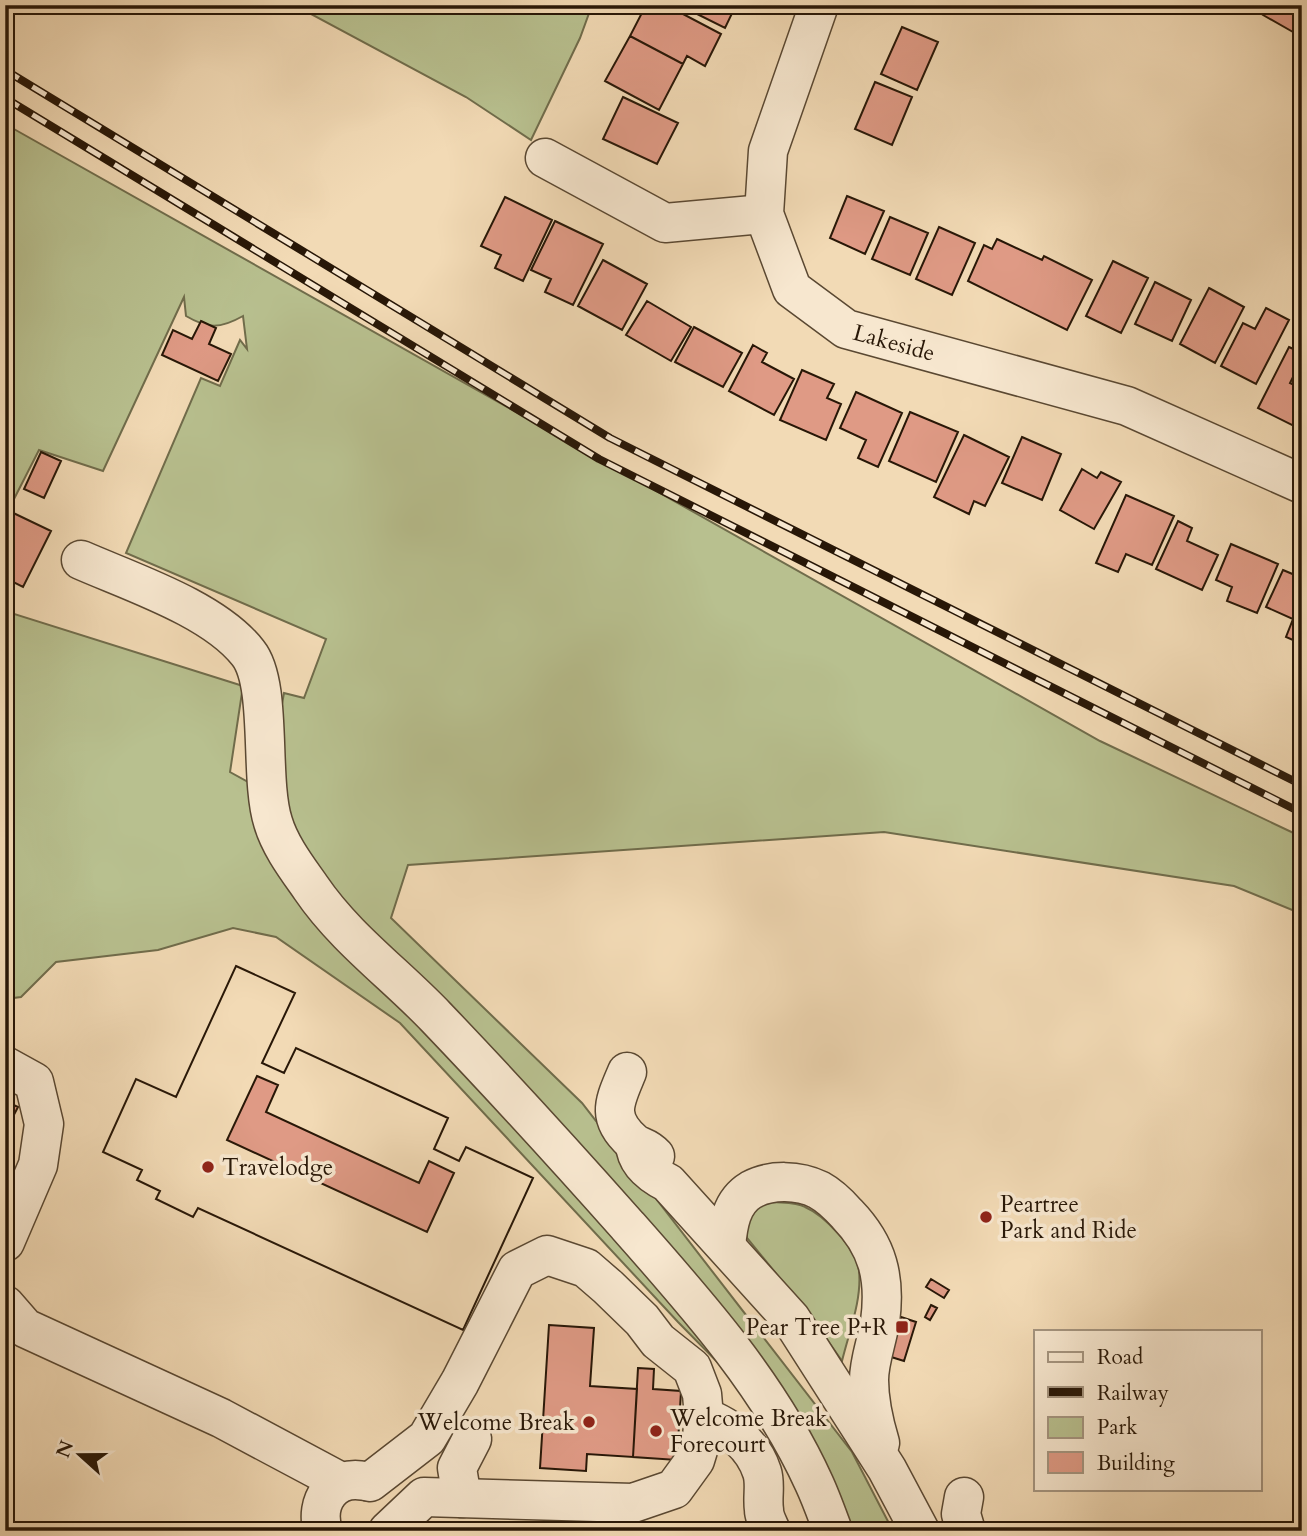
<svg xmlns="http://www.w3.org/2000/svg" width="1307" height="1536" font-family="Cardo,serif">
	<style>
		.green { fill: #b8c08f; stroke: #706c4b; stroke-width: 2 }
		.building { fill: #df9a85; stroke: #281707; stroke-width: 2; fill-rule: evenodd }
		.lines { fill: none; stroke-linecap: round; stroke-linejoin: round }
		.minor-casing { stroke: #5a4832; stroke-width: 41 }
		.minor { stroke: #f7e7cf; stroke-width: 38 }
		.rail-casing { stroke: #281707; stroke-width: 8 }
		.rail { stroke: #f7e7cf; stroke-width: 5; stroke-dasharray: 16; stroke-linecap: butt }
		.poi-dot { fill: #8f2418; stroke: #f7e7cf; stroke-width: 2.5 }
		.labels { text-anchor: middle; stroke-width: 7; stroke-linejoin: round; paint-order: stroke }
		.street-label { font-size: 23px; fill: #281707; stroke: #f7e7cf }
		.poi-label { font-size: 23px; fill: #281707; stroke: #f7e7cf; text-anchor: start }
	</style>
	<rect width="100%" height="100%" fill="#f2dab5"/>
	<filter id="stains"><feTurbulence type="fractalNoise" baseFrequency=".00286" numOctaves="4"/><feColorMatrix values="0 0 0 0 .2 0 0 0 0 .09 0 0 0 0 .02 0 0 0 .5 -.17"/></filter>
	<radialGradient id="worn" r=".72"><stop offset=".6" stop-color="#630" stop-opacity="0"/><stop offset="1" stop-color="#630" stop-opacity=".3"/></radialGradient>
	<!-- green -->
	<path class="green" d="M303 5H346L396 13 410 5H592L580 38 531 140 466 97 309 13Z
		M5 124 1100 741 1302 837V914L1234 886 884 832 408 865 391 918 582 1103 852 1452 893 1531H819L807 1498 739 1384 678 1322 400 1023 276 937 233 928 158 950 56 962 21 997 5 999V611L243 686 230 772 266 792 284 693 304 698 326 639 126 553 201 378 220 386 240 340 247 349 243 316C220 329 208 329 186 316L184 297 103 471 39 450 14 499 5 493Z
		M773 1202C783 1203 796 1202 805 1207 824 1215 857 1249 859 1271 862 1300 849 1332 842 1361L810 1315 747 1238V1216L757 1206Z"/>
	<!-- building -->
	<path class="building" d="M646 5H666L721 34 705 66 687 56 683 64 630 36Z
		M679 5H736L725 28Z
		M1269 5H1302V17L1293 32 1263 15Z
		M902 27 938 42 917 90 881 74Z
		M630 36 683 64 659 110 605 81Z
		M875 82 912 97 892 145 855 129Z
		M623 97 678 123 657 164 603 139Z
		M847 196 884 211 865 254 830 238Z
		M505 197 552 220 523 281 495 268 501 255 481 246Z
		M890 217 928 233 910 275 872 259Z
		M555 221 603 244 573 305 545 292 551 279 531 270Z
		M939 227 975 243 952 295 916 279Z
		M997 239 1042 260 1044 256 1092 280 1067 330 968 281 984 245 992 249Z
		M603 260 647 284 622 330 578 306Z
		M1113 261 1148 278 1121 333 1086 316Z
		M1155 282 1191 300 1172 341 1135 324Z
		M1209 288 1244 307 1215 363 1180 344Z
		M647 301 691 327 671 361 626 335Z
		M1266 308 1289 320 1256 384 1221 366 1243 323 1255 329Z
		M201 321 216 328 209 344 231 354 218 381 162 355 173 330 192 339Z
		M694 327 742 353 723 387 675 362Z
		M753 345 767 353 762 362 794 379 774 415 729 391Z
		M1289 347 1302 353V359L1290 383 1300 388 1302 385V425L1300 429 1258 408Z
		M802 370 834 384 827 398 841 404 826 440 780 420Z
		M856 392 902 413 878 467 858 458 866 440 840 428Z
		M910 412 958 432 936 482 889 461Z
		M964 435 1009 457 985 506 974 501 969 514 934 497Z
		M1022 437 1061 454 1042 500 1002 483Z
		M41 452 61 461 44 498 24 489Z
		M1082 469 1097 478 1101 472 1121 482 1094 529 1060 510Z
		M1126 495 1174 516 1152 565 1126 554 1118 572 1096 563Z
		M5 509 51 531 23 587 5 578Z
		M1178 521 1192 528 1187 541 1218 555 1202 590 1156 569Z
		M1231 544 1278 564 1257 613 1227 601 1232 587 1216 580Z
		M1283 570 1302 578V644L1286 637 1293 619 1266 607Z
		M236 966 295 993 262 1063 284 1073 296 1048 448 1118 434 1149 459 1161 466 1147 533 1178 463 1330 198 1208 193 1217 156 1199 160 1191 137 1180 142 1170 103 1152 136 1079 176 1097ZM257 1076 278 1085 266 1112 419 1183 429 1161 454 1173 427 1232 227 1140Z
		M236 966 295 993 262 1063 284 1073 296 1048 448 1118 434 1149 459 1161 466 1147 533 1178 463 1330 198 1208 193 1217 156 1199 160 1191 137 1180 142 1170 103 1152 136 1079 176 1097Z
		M5 1101 18 1107 5 1132Z
		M931 1279 949 1290 944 1298 926 1287Z
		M931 1305 937 1308 930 1320 925 1317Z
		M901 1317 916 1322 904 1361 888 1356Z
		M549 1325 594 1328 590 1386 637 1389 633 1457 587 1454 586 1471 540 1468Z
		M638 1368 654 1369 653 1389 681 1391 677 1460 633 1457Z"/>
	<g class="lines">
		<defs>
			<g id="minor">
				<path id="s1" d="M819 5 768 151 764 214 792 289 846 329 1127 406 1302 484"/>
				<path d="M545 158 665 223 764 214"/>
				<path d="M81 560C131 582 214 609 248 653 273 684 259 778 273 822 280 846 297 868 311 888 345 938 395 974 436 1017 501 1085 564 1154 627 1225 697 1304 770 1386 814 1483 821 1498 827 1515 833 1531"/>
				<path d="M5 1066 34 1082 44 1124 38 1165 5 1242"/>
				<path d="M627 1072C615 1101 605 1117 633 1142 640 1148 646 1146 655 1156"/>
				<path d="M635 1144C636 1163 652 1175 668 1183L791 1319 887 1469 920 1531"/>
				<path d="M726 1246C728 1225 731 1202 751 1190 771 1179 799 1180 819 1190 830 1196 839 1205 847 1214 878 1246 886 1278 880 1322 877 1341 869 1361 869 1380 869 1401 874 1423 880 1443"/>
				<path d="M5 1305 25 1328 221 1418 341 1482"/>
				<path d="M370 1482 427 1438 460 1382 517 1270 547 1255 586 1268 608 1287 642 1320 658 1341 692 1368 702 1394 704 1417C729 1427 753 1444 762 1472 766 1484 762 1497 764 1510 764 1517 768 1524 771 1531"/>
				<path d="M964 1497 961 1514 966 1531"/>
				<path d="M462 1498 457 1468 472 1439"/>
				<path d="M323 1531C314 1502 333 1474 365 1481"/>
				<path d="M388 1531 424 1497 633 1503 674 1489 695 1460 702 1437 704 1417"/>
			</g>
		</defs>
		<!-- minor casing -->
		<use href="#minor" class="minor-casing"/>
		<!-- minor -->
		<use href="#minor" class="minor"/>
		<defs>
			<path id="rail" d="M5 70 610 438 1302 785
				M5 98 599 459 1302 813"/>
		</defs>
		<!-- rail casing -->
		<use href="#rail" class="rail-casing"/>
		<!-- rail -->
		<use href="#rail" class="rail"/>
	</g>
	<!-- markers -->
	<g class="poi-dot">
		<circle cx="208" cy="1167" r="7"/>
		<circle cx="986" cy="1217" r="7"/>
		<rect x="895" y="1320" width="14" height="14" rx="3.5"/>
		<circle cx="589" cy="1422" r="7"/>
		<circle cx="656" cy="1431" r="7"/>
	</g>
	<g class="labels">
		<!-- street labels -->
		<g class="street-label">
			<text dy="8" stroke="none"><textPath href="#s1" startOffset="415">Lakeside</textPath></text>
		</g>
		<!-- poi labels -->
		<g class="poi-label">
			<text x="222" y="1175">Travelodge</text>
			<text x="1000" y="1212">Peartree<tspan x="1000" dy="26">Park and Ride</tspan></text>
			<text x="888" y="1335" text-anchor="end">Pear Tree P+R</text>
			<text x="670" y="1426">Welcome Break<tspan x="670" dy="26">Forecourt</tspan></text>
			<text x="575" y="1430" text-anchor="end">Welcome Break</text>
		</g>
	</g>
	<!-- margin -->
	<rect width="1307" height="1536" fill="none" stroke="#f2dab5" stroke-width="28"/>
	<rect x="7" y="7" width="1293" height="1522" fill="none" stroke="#281707" stroke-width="3.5"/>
	<rect x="14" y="14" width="1279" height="1508" fill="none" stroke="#281707" stroke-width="2"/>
	<!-- legend -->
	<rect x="1034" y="1330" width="228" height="161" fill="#f7e7cf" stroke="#a4947f" stroke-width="2"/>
	<rect x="1048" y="1352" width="35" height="10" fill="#f7e7cf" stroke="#a4947f" stroke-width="2"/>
	<text x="1097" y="1364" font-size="21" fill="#281707">Road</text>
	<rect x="1048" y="1387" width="35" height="10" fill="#281707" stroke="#a4947f" stroke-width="2"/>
	<text x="1097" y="1400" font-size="21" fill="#281707">Railway</text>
	<rect x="1048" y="1417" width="35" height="21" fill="#b8c08f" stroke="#a4947f" stroke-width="2"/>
	<text x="1097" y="1434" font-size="21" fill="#281707">Park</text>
	<rect x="1048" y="1452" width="35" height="21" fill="#df9a85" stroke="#a4947f" stroke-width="2"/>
	<text x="1097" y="1470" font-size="21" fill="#281707">Building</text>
	<!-- north arrow -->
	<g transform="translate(80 1455) rotate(291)" stroke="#f7e7cf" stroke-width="5" paint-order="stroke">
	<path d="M0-5L12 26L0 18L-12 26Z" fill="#281707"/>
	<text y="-10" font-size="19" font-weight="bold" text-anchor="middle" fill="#281707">N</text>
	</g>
	<rect width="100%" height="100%" filter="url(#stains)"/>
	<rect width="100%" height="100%" fill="url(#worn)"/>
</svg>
